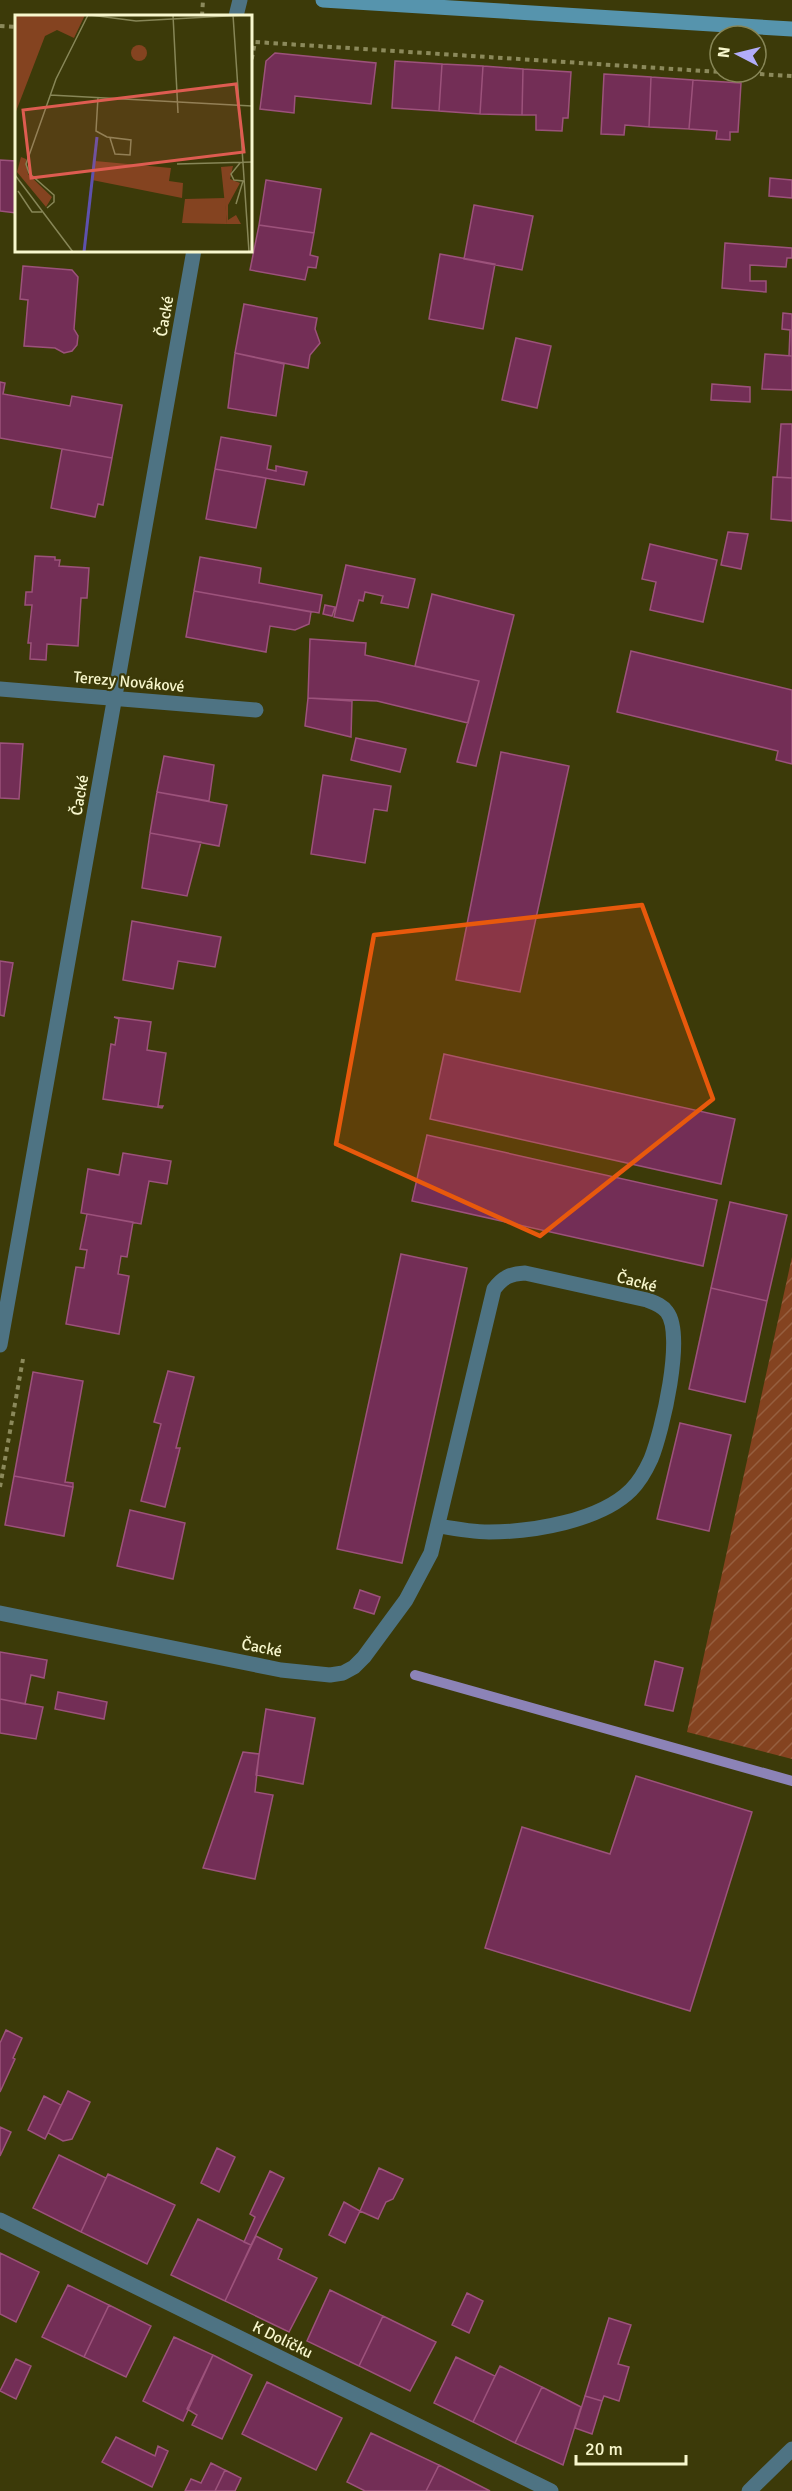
<svg xmlns="http://www.w3.org/2000/svg" width="792" height="2491" font-family="Signika,sans-serif">
	<style>
		.garden { fill: url(#garden-furrows) }
		.lines { fill: none; stroke-linecap: round; stroke-linejoin: round }
		.stream { stroke: #8c83b7; stroke-width: 10 }
		.building { fill: #732e56; stroke: #9c527b; stroke-width: 1.5 }
		.path { stroke: #8b895b; stroke-width: 4; stroke-dasharray: 4.5 4.5; stroke-linecap: butt }
		.minor { stroke: #4e7383; stroke-width: 15 }
		.secondary { stroke: #5694ad; stroke-width: 15 }
		.marked { fill: #e8590c; fill-opacity: 0.2; stroke: #e8590c; stroke-width: 4.5; stroke-linejoin: round }
		.labels { text-anchor: middle; stroke-width: 4.5; stroke-linejoin: round; paint-order: stroke }
		.street-label { font-size: 16px; fill: #f8f7cd; stroke: #3c3a09 }
		.inset-river { fill: none; stroke: #5e51ad; stroke-width: 3 }
		.inset-road { fill: none; stroke: #878657; stroke-width: 1.5 }
		.view { fill: #de5c51; fill-opacity: 0.15; stroke: #de5c51; stroke-width: 3 }
		.inset-edge { fill: none; stroke: #f8f7cd; stroke-width: 3 }
	</style>
	<defs>
		<pattern id="garden-furrows" width="10" height="10" patternUnits="userSpaceOnUse" patternTransform="scale(1.5)"><rect width="10" height="10" fill="#844320"/><path d="M-1 1l2-2M0 10L10 0M9 11l2-2" fill="none" stroke="#965f3f"/></pattern>
	</defs>
	<rect width="100%" height="100%" fill="#3c3a09"/>
	<!-- garden -->
	<path class="garden" d="M792 1257V1759L687 1732Z"/>
	<g class="lines">
		<!-- stream -->
		<path class="stream" d="M415 1675 792 1781"/>
	</g>
	<!-- building -->
	<path class="building" d="M275 53 376 63 371 104 295 96 294 113 260 109 266 61Z
		M395 61 442 64 439 111 392 108Z
		M442 64 483 66 480 114 439 111Z
		M483 66 523 69 522 115 480 114Z
		M523 69 571 72 568 118H563L562 131 536 130V115H522Z
		M604 74 651 77 649 127 625 125 624 135 601 134Z
		M651 77 693 80 689 129 649 127Z
		M693 80 741 83 738 132H730V140L716 139 717 131 689 129Z
		M0 160 16 161V213L0 211Z
		M770 178 792 180V198L769 196Z
		M266 180 321 189 314 233 259 225Z
		M474 205 533 216 522 270 464 259Z
		M259 225 314 233 310 255 318 257 316 268 308 267 305 280 250 270Z
		M725 243 792 248V258H787L786 267 750 265V281H766V292L722 288Z
		M440 254 495 264 483 329 429 319Z
		M23 266 72 270 78 277 74 329 78 336 77 345 72 351 64 353 55 348 24 346 28 300 20 299Z
		M244 304 317 318 315 329 320 343 310 355 308 368 235 353Z
		M783 313 792 314V356H789L790 330 782 329Z
		M516 338 551 346 537 408 502 400Z
		M235 353 284 364 276 416 228 408Z
		M765 354 792 356V390L762 389Z
		M0 382 5 383 3 394 70 406 72 396 122 405 112 458 0 438Z
		M712 384 750 387V402L711 400Z
		M781 424H792V478L777 477Z
		M221 437 271 446 267 469 276 471V466L307 472 304 485 215 469Z
		M62 449 112 458 103 505 98 504 95 517 51 508Z
		M215 469 266 478 256 528 206 519Z
		M773 477 792 478V521L771 519Z
		M728 532 748 534 741 569 721 565Z
		M650 544 717 560 703 622 650 610 656 582 642 579Z
		M35 556 55 557V560H60L59 566 89 568 87 598H81L78 646 47 644 46 660 30 659 31 643H28L32 605H25L26 592H32Z
		M200 557 261 568 259 583 322 595 319 613 194 591Z
		M346 565 415 579 408 608 381 603 383 596 365 592 363 601 359 600 353 621 334 617Z
		M194 591 311 612 309 624 295 630 270 626 266 652 186 637Z
		M432 594 514 615 476 766 457 762 479 681 415 666Z
		M325 605 335 607 332 616 323 614Z
		M310 639 366 643 365 655 479 681 468 723 377 701 308 698Z
		M631 651 792 690V764L776 760 778 751 617 712Z
		M308 698 352 701 351 737 305 726Z
		M356 738 406 749 400 772 351 760Z
		M0 743 23 744 19 799 0 798Z
		M501 752 569 766 520 992 456 980Z
		M164 756 214 765 209 801 157 792Z
		M323 775 391 786 387 811 374 809 365 863 311 854Z
		M157 792 227 805 219 846 150 833Z
		M150 833 201 842 187 896 142 888Z
		M132 921 221 937 215 967 178 961 173 989 123 980Z
		M0 961 13 963 4 1016 0 1015Z
		M114 1017 151 1022 147 1050 166 1053 158 1106H163L162 1108 103 1099 111 1044 115 1045 119 1019Z
		M444 1054 735 1119 721 1184 430 1119Z
		M427 1135 717 1200 703 1266 412 1201Z
		M123 1153 171 1161 167 1184 149 1181 141 1224 81 1213 88 1169 119 1175Z
		M730 1202 787 1215 767 1301 711 1288Z
		M87 1214 133 1222 127 1257 121 1256 118 1274 129 1276 119 1334 66 1324 76 1267 84 1268 87 1250 80 1249Z
		M401 1254 467 1268 402 1563 337 1549Z
		M711 1288 767 1301 745 1402 689 1389Z
		M168 1371 194 1377 176 1448H180L165 1507 141 1501 161 1424 154 1422Z
		M33 1372 83 1381 65 1482 73 1483V1487L14 1476Z
		M680 1423 731 1435 709 1531 657 1519Z
		M14 1476 73 1487 64 1536 5 1525Z
		M130 1510 185 1523 173 1579 117 1566Z
		M360 1590 380 1597 374 1614 354 1608Z
		M0 1652 47 1660 44 1678 31 1675 25 1704 0 1699Z
		M655 1661 683 1668 673 1711 645 1705Z
		M58 1692 107 1702 104 1719 55 1709Z
		M0 1699 43 1707 36 1739 0 1733Z
		M266 1709 315 1718 303 1784 256 1775Z
		M243 1752 259 1754 255 1792 273 1795 255 1879 203 1868Z
		M636 1776 752 1812 690 2011 485 1948 522 1827 610 1854Z
		M6 2030 22 2038 13 2058 15 2059 0 2092V2043Z
		M68 2091 90 2102 72 2139 63 2141 48 2133Z
		M44 2096 61 2105 45 2139 28 2130Z
		M0 2127 11 2132 0 2156Z
		M217 2148 235 2157 219 2192 201 2183Z
		M59 2155 106 2178 81 2232 33 2208Z
		M379 2168 403 2179 393 2199 386 2202 378 2219 360 2211Z
		M270 2171 284 2178 251 2245 244 2242 255 2217 250 2214Z
		M108 2174 175 2205 147 2264 81 2232Z
		M344 2202 360 2211 345 2243 329 2235Z
		M198 2219 251 2245 225 2301 171 2275Z
		M256 2236 282 2249 278 2259 317 2278 289 2332 225 2301Z
		M0 2253 39 2272 16 2322 0 2314Z
		M68 2285 109 2305 84 2357 42 2337Z
		M330 2290 383 2316 359 2366 307 2341Z
		M467 2293 483 2301 469 2333 452 2325Z
		M109 2305 151 2326 126 2377 84 2357Z
		M383 2316 436 2342 410 2391 359 2366Z
		M609 2318 631 2325 618 2364 629 2367 619 2401 604 2396 602 2401 585 2396Z
		M174 2337 213 2355 183 2421 143 2401Z
		M213 2355 252 2375 222 2439 192 2425 197 2415 187 2409Z
		M456 2357 495 2376 473 2422 434 2403Z
		M16 2359 31 2366 16 2399 0 2391Z
		M500 2366 542 2387 515 2443 473 2422Z
		M267 2382 342 2418 316 2470 242 2434Z
		M542 2387 581 2407 563 2465 515 2443Z
		M585 2396 602 2401 592 2434 575 2428Z
		M371 2433 439 2465 426 2491H365L347 2482Z
		M116 2437 155 2456 158 2446 168 2451 152 2487 102 2462Z
		M211 2463 225 2470 215 2491H185L191 2479 201 2483Z
		M439 2465 490 2491H426Z
		M225 2470 241 2478 235 2491H215Z"/>
	<g class="lines">
		<!-- path -->
		<path class="path" d="M202 16 203 0
			M0 26 16 27
			M250 68 255 42 720 72
			M724 72 792 76
			M0 1487 23 1359"/>
		<!-- minor -->
		<path class="minor" d="M236 16 240 0
			M0 689 256 710
			M0 1345 194 250
			M0 1613 281 1670 330 1675 343 1673 354 1667 364 1657 406 1600 431 1553 494 1289C503 1277 510 1274 525 1273L647 1300C655 1303 662 1305 667 1312 685 1335 662 1432 651 1459 646 1470 640 1481 631 1490 600 1521 532 1532 489 1532 473 1532 456 1529 440 1526
			M0 2220 551 2491
			M749 2491 792 2449"/>
		<!-- secondary -->
		<path class="secondary" d="M323 0 792 29"/>
	</g>
	<!-- marked area -->
	<path class="marked" d="M642 905 713 1099 540 1236 336 1144 374 935Z"/>
	<g class="labels">
		<!-- street labels -->
		<g class="street-label">
			<text transform="translate(164 316) rotate(-80)" y="6">Čacké</text>
			<text transform="translate(129 681) rotate(5)" y="6">Terezy Novákové</text>
			<text transform="translate(79 795) rotate(-80)" y="6">Čacké</text>
			<text transform="translate(637 1281) rotate(15)" y="6">Čacké</text>
			<text transform="translate(262 1647) rotate(11)" y="6">Čacké</text>
			<text transform="translate(283 2339) rotate(26)" y="6">K Dolíčku</text>
		</g>
	</g>
	<!-- overview -->
	<g transform="translate(15 15)">
		<rect width="237" height="237" fill="#3c3a09"/>
		<path d="M6 142 11 144 13 159 37 182 31 192 2 157ZM218 151 215 164 225 168 213 190V205L221 200 226 209H212L206 152Z" fill="#844320"/>
		<path d="M0 0H70L59 23 42 15 30 21 0 99ZM80 146 156 153 154 166 168 168 167 183 77 165ZM210 183 212 209 167 208 170 184Z" fill="#844320"/>
		<path d="M116 38a8 8 0 1 1 16 0a8 8 0 1 1-16 0Z" fill="#844320"/>
		<path class="inset-river" d="M69 237 82 122"/>
		<path class="inset-road" d="M75 0 121 6 230 0M158 0 163 98M218 0 234 237M35 80 237 91M83 82 81 116 92 122 116 125 115 140 100 139 95 123M162 149 237 147M0 160 58 237M3 176 17 197H27M221 189 228 166 219 165 216 159 225 148M32 193 39 187V180L14 158 11 149 41 64 73 0"/>
		<path class="view" d="M221 69 229 137 16 163 8 95Z"/>
		<rect width="237" height="237" class="inset-edge"/>
	</g>
	<!-- north arrow -->
	<g transform="translate(738 54) rotate(277)"><circle r="28" fill="#3c3a09" stroke="#878657" stroke-width="1.5"/>
	<path d="M0-4.5L10 22L0 15L-10 22Z" fill="#b2adf9"/>
	<text y="-9" font-size="16" font-weight="bold" text-anchor="middle" fill="#f8f7cd">N</text>
	</g>
	<!-- scale -->
	<path d="M576 2455v9h110v-9" fill="none" stroke="#f8f7cd" stroke-width="3"/>
	<text x="585" y="2455" font-size="18" fill="#f8f7cd" stroke="#3c3a09" stroke-width="4.5" paint-order="stroke">20 m</text>
</svg>
